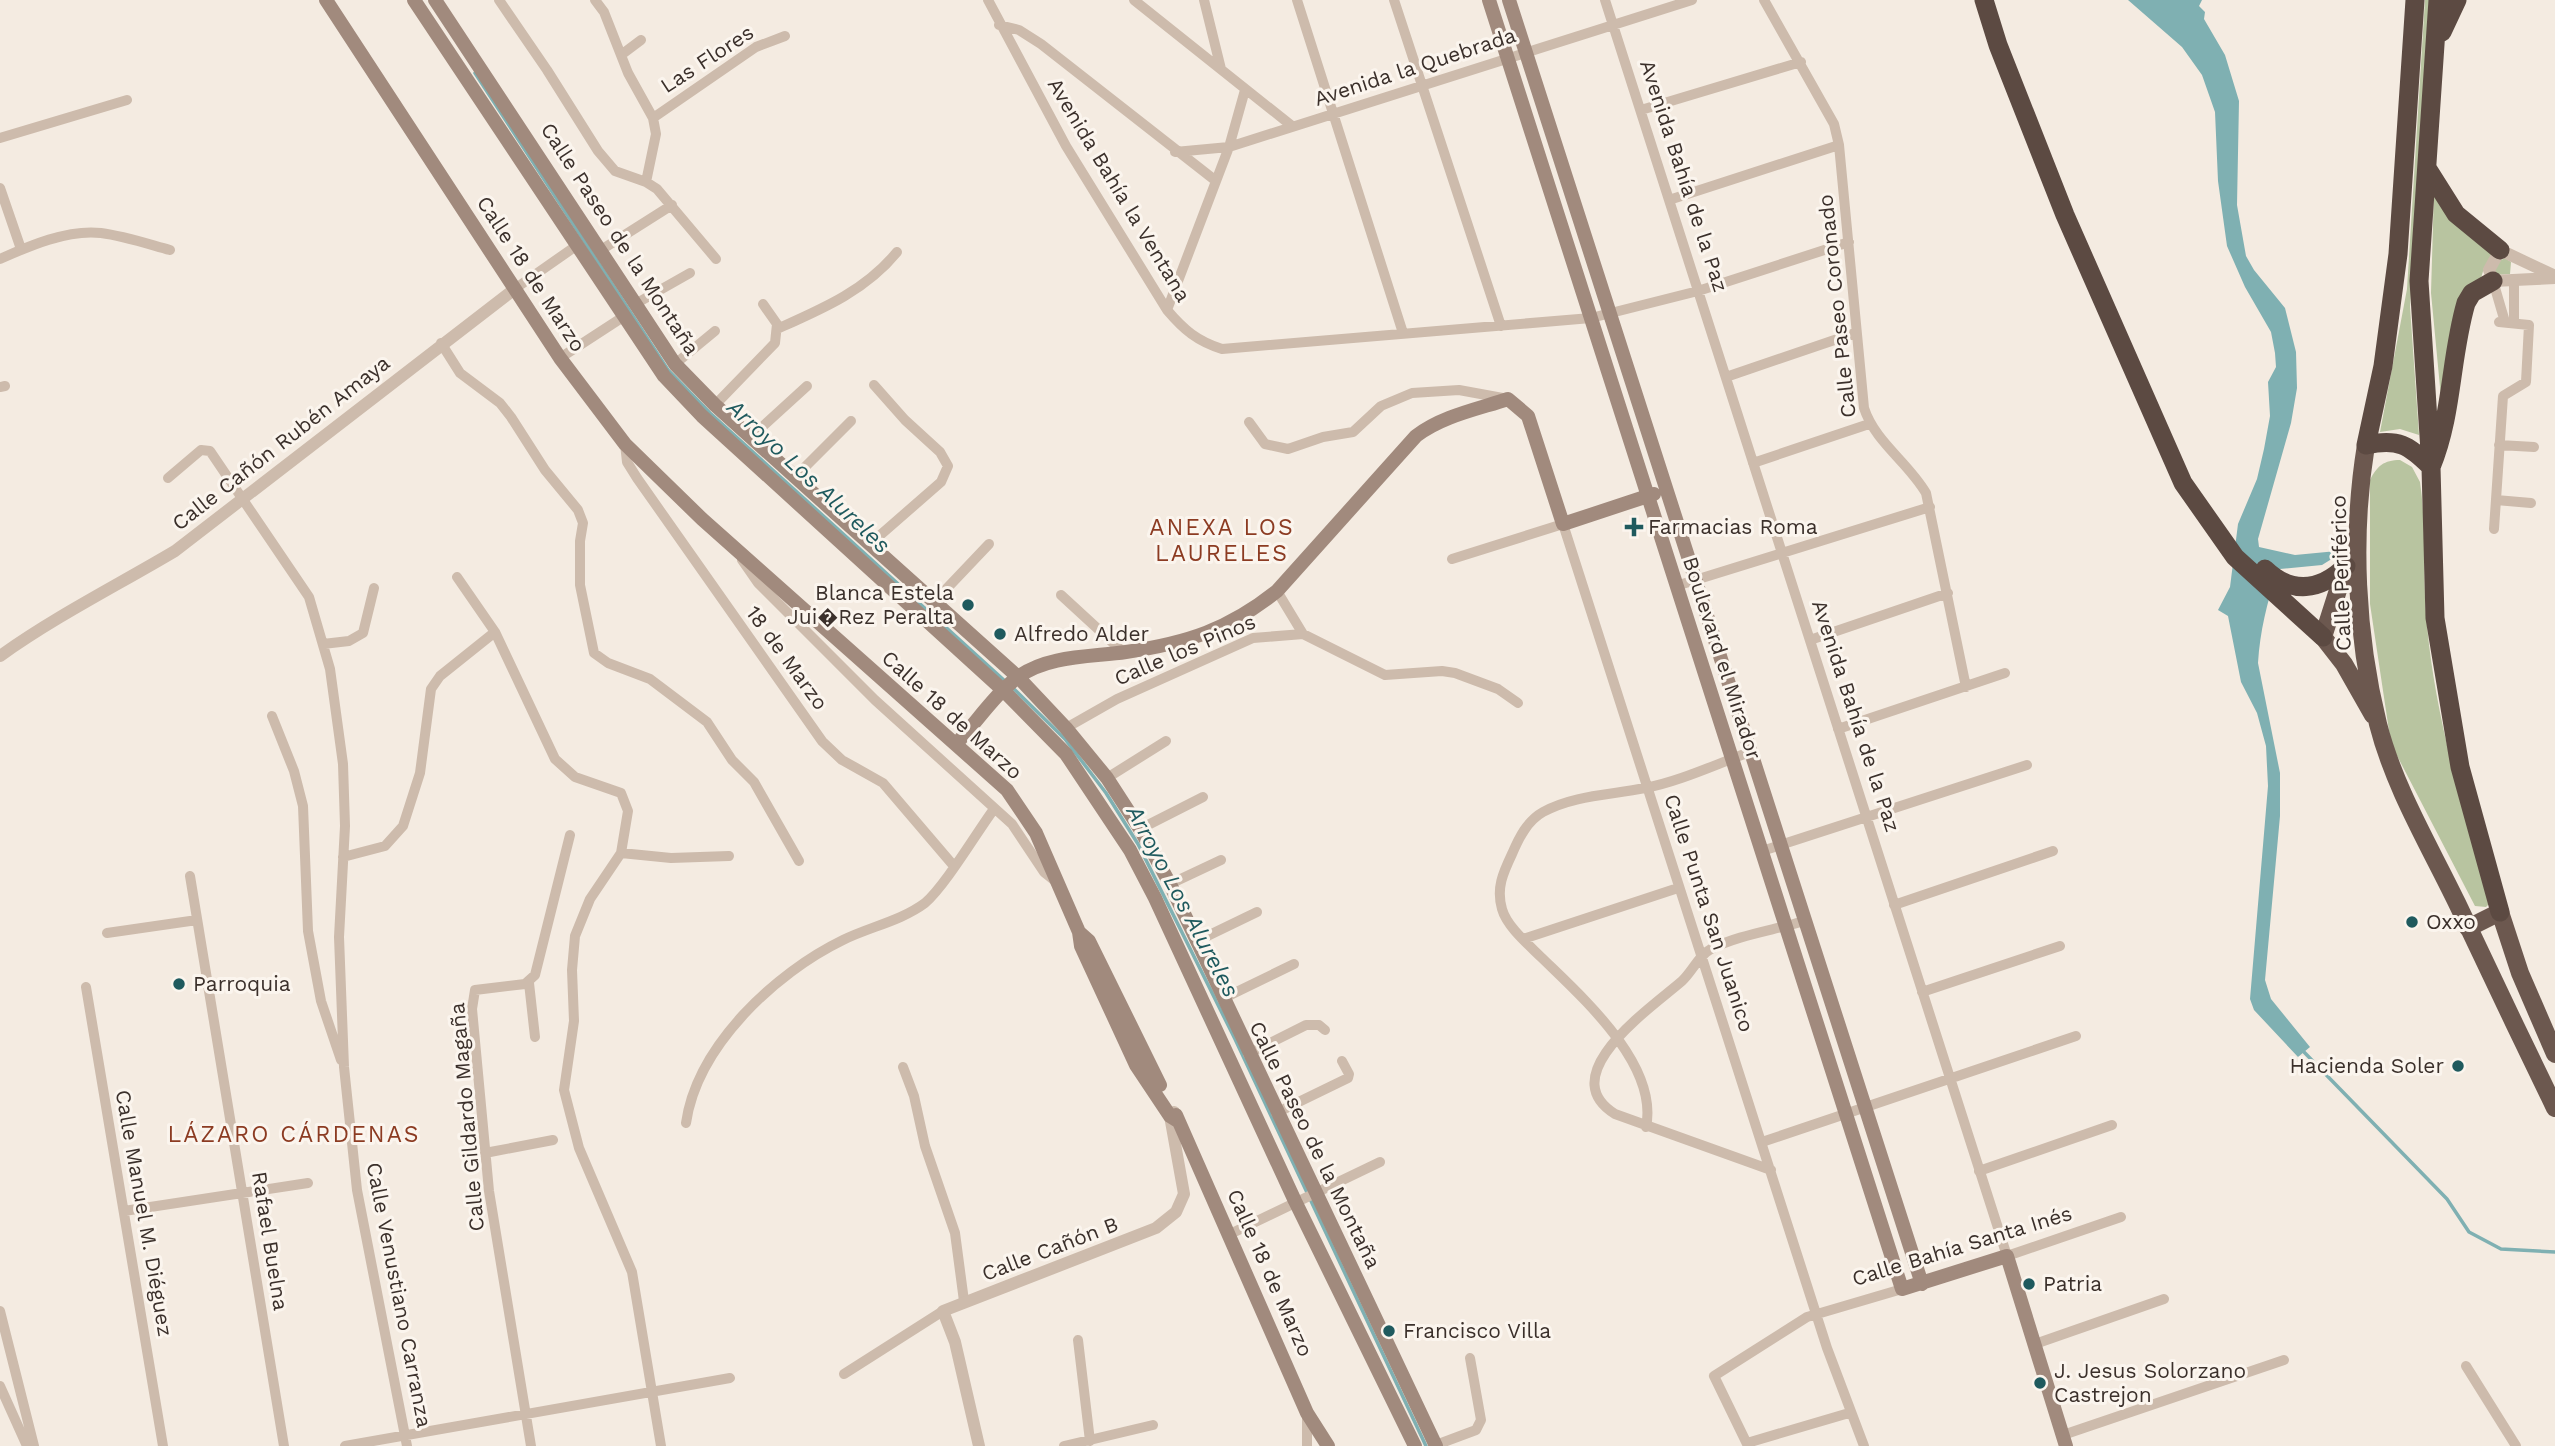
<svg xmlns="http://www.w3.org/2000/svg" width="2555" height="1446" font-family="'Work Sans',sans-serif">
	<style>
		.green { fill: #b8c4a0 }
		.water { fill: #7fb0b2 }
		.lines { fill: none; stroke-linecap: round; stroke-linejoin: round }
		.stream { stroke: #7fb0b2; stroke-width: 3.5 }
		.minor { stroke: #cdbbac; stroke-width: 10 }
		.tertiary { stroke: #cdbbac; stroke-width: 12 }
		.secondary { stroke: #a18a7d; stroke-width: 14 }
		.trunk { stroke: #6c584f; stroke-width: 18 }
		.motorway { stroke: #5c4a42; stroke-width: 19 }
		.poi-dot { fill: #1f5a5e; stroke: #fbf5ee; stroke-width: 2.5 }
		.labels { text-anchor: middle; stroke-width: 6; stroke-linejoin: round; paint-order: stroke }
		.street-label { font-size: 21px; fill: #3b302b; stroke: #fbf5ee }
		.poi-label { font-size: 21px; fill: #3b302b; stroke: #fbf5ee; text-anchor: start }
		.water-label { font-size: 23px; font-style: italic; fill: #1f5a5e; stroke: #fbf5ee }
		.neighbourhood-label { font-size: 23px; letter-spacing: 2px; fill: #8c3b22; stroke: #fbf5ee }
	</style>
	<rect width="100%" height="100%" fill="#f4ebe1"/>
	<!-- green -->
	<path class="green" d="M2425 0H2429L2410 307 2419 435 2400 429 2380 432 2407 289Z
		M2434 191 2494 253 2484 268 2442 408 2431 293Z
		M2505 258 2511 262 2510 274 2494 275 2495 263Z
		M2400 460 2412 467 2420 482C2427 529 2422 579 2427 626 2436 721 2464 812 2490 903L2486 907 2475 906 2391 744 2370 604V480C2377 466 2384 460 2400 460Z"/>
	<!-- water -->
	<path class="water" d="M2128 0H2202L2199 6 2205 12 2204 19 2225 55 2239 101 2237 205 2246 256 2254 270 2285 308 2296 352 2297 388 2291 423 2258 539 2259 547 2295 555 2337 551 2338 555 2322 565 2280 569 2277 572C2267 603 2260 631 2258 663L2280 773V816L2265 980 2271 999 2310 1047 2298 1057 2254 1010 2250 999 2268 786 2266 746 2257 713 2241 682 2228 616 2218 610 2230 587 2238 524 2257 479 2264 449 2270 416 2268 382 2276 367 2275 353 2271 332 2245 287 2227 246 2218 181 2215 112 2202 75 2182 47Z"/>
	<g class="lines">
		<!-- stream -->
		<path class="stream" d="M475 73 668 370 710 413 1006 682
			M1012 687 1065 739 1106 793 1138 844 1235 1039 1426 1446
			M2303 1051 2447 1199 2469 1232 2501 1249 2555 1252"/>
		<!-- minor -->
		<path class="minor" d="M499 0 547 70 598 151 615 171 646 182 657 189 716 259
			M595 0 604 12 628 73 653 118 656 134 646 182
			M988 0 1066 146 1167 310C1184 330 1197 341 1222 349L1591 318 1698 291 1849 242
			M1134 0 1292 126
			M1204 0 1221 69
			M1297 0 1403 333
			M1394 0 1501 326
			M1605 0 2007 1256 2121 1217
			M1764 0 1834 124 1839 145 1864 408C1875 442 1908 462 1926 493L1966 687
			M999 25 1019 30 1041 44 1216 181
			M621 55 641 40
			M1641 110 1801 62
			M653 118 756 47 785 36
			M0 138 127 100
			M1175 152 1229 147 1692 0
			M0 188 21 249
			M1669 200 1839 145
			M601 250 672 205
			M0 259C29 246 68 229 101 233 124 236 148 244 170 250
			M2493 281 2505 322
			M516 288 576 246
			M637 303 690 273
			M1167 310 1229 147 1245 90
			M2514 322V279
			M777 329C822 309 865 291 897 252
			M441 343 460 373 500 403 511 417 545 470 578 510 583 523 580 541V585L594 653 608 663 650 679 707 722 732 760 754 782 799 861
			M560 358 623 317
			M675 364 715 331
			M1726 377 1855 333
			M0 387 5 386
			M715 405 775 343 777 324 763 304
			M1249 422 1265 444 1288 449 1323 437 1353 432 1381 406 1412 393 1459 390 1508 399
			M751 437 807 386
			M625 444 627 462 637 478 822 741 842 760 883 783 953 865
			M2499 445 2534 447
			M1753 463 1869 424
			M795 477 851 421
			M168 478 201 450 210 451 309 597 330 669 343 764 345 826 339 937 344 1067 357 1190 407 1446
			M2496 500 2531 503
			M2494 529 2503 396 2526 382 2529 325 2499 322
			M870 544 941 482 948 466 940 452 905 420 874 385
			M1452 559 1563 524 1827 1348 1864 1446
			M742 560 758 583 875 700 1012 824 1044 872 1054 880
			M457 577 495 632 555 759 575 777 621 793 628 811 621 853 590 899 575 936 572 970 574 1021 564 1090 579 1148 632 1272 661 1446
			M1676 586 1930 507
			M1277 591 1303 634
			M1061 595 1123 652
			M933 603 989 544
			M1810 640 1948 593
			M323 644 349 641 363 633 374 588
			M272 716 294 771 303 806 308 931 321 1001 341 1060
			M1066 728 1117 699 1253 638 1303 634 1385 675 1442 671 1455 673 1498 689 1518 703
			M1838 729 2005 673
			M1107 778 1166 741
			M1140 829 1203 797
			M1762 851 2027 765
			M621 853 671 858 729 856
			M343 857 385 846 403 826 420 773 431 689 440 676 495 632
			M190 876 284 1446
			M1170 884 1221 860
			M1894 905 2053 851
			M107 933 197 920
			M1523 939 1678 888
			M1197 941 1257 912
			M529 983 535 1037
			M86 987 163 1446
			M1922 992 2060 946
			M1222 999 1294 964
			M1248 1054 1306 1025H1319L1325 1030
			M903 1067 914 1096 925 1146 955 1233 964 1301
			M1276 1113 1348 1078 1349 1074 1342 1061
			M686 1123C697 1046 775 973 843 940 869 927 901 921 925 903 945 886 977 832 994 809
			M1646 1127C1659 1065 1583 998 1542 958 1529 945 1507 927 1502 909 1496 888 1503 873 1512 854 1519 838 1527 821 1543 812 1574 795 1611 795 1645 788 1681 781 1716 764 1750 752
			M1762 1142 2076 1036
			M485 1153 553 1140
			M1771 1170 1615 1114C1552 1075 1651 1008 1682 981 1692 972 1699 955 1711 949 1738 935 1775 930 1804 921
			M1979 1171 2112 1125
			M124 1211 308 1183
			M1228 1235 1380 1162
			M0 1311 34 1446
			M1078 1340 1090 1441
			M2035 1344 2164 1299
			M2466 1366 2516 1446
			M844 1374 943 1311
			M0 1386 27 1446
			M1307 1413V1446
			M2063 1435 2284 1360
			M1747 1443 1849 1413
			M1436 1445 1476 1430 1481 1420 1470 1358
			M345 1446 730 1378
			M531 1446 489 1191 472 1009 475 990 525 984 535 975 570 835
			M1064 1446 1153 1425
			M1748 1446 1714 1376 1807 1317 1902 1289"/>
		<!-- tertiary -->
		<path class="tertiary" d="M2555 276 2500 250 2489 270 2493 281 2555 278
			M0 656C56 616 116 586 175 551L516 288
			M979 1446 955 1342 943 1311 1156 1228 1176 1212 1184 1194 1170 1116 1174 1112"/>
		<!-- secondary -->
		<path class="secondary" d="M326 0 560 358 625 444 702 519 1007 790 1036 833 1079 932 1081 946 1136 1065 1170 1116 1178 1121
			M414 0 664 376 702 416 1004 691 1066 754 1130 850 1155 898 1295 1201 1415 1446
			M435 0 675 364 715 405 1018 677 1066 728 1107 778 1140 829 1170 884 1436 1446
			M1489 0 1902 1289 2007 1256 2066 1446
			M1509 0 1922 1284
			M956 744C976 723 995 694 1018 677 1048 655 1091 657 1126 652 1187 643 1228 630 1277 591L1416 436C1442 416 1478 409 1508 399L1528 416 1563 524 1654 494
			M1080 933 1089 941 1160 1085
			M1176 1115 1307 1413 1328 1446"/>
		<!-- trunk -->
		<path class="trunk" d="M2366 445C2351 536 2356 635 2378 724 2394 787 2429 845 2457 903 2489 971 2522 1040 2555 1108
			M2347 562 2323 637 2344 664 2373 715
			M2468 928 2500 912 2520 973 2555 1054"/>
		<!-- motorway -->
		<path class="motorway" d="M1984 0 1998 45 2065 215 2183 483 2235 557 2323 637
			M2415 0 2398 254 2383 366 2366 445C2398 438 2409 445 2431 467 2453 414 2450 358 2466 303L2472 293 2493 281
			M2438 0 2419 281 2431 467 2435 618 2460 767 2500 912
			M2442 32 2457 0
			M2427 168 2456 214 2500 250
			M2265 569C2292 595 2320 591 2346 566"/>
	</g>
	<!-- markers -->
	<g class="poi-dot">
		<path d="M1630.5 516.5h7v7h7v7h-7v7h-7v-7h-7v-7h7z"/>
		<circle cx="968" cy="605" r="7"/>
		<circle cx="1000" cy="634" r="7"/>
		<circle cx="2412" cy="922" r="7"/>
		<circle cx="179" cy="984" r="7"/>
		<circle cx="2458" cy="1066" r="7"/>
		<circle cx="2029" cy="1284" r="7"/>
		<circle cx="1389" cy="1331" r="7"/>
		<circle cx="2040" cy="1383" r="7"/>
	</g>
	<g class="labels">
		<!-- street labels -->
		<g class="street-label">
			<text transform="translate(707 59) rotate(-33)" y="7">Las Flores</text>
			<text transform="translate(1415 67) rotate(-18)" y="7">Avenida la Quebrada</text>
			<text transform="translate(1684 176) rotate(72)" y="7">Avenida Bahía de la Paz</text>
			<text transform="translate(1119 190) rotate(59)" y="7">Avenida Bahía la Ventana</text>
			<text transform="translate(620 239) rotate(57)" y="7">Calle Paseo de la Montaña</text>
			<text transform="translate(531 274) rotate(57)" y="7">Calle 18 de Marzo</text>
			<text transform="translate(1837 306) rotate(-96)" y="7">Calle Paseo Coronado</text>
			<text transform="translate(281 443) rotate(-38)" y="7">Calle Cañón Rubén Amaya</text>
			<text transform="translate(2341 573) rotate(-92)" y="7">Calle Periférico</text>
			<text transform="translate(1185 650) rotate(-23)" y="7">Calle los Pinos</text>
			<text transform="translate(787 658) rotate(54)" y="7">18 de Marzo</text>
			<text transform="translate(1722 658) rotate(72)" y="7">Boulevard el Mirador</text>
			<text transform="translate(952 715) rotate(42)" y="7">Calle 18 de Marzo</text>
			<text transform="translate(1856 716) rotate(72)" y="7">Avenida Bahía de la Paz</text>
			<text transform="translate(1709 913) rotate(72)" y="7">Calle Punta San Juanico</text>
			<text transform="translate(467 1117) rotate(-95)" y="7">Calle Gildardo Magaña</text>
			<text transform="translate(1315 1145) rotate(64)" y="7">Calle Paseo de la Montaña</text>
			<text transform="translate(144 1213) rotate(80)" y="7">Calle Manuel M. Diéguez</text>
			<text transform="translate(270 1241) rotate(81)" y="7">Rafael Buelna</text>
			<text transform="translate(1962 1246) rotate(-17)" y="7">Calle Bahía Santa Inés</text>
			<text transform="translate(1050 1249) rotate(-21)" y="7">Calle Cañón B</text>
			<text transform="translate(1270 1273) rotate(66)" y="7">Calle 18 de Marzo</text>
			<text transform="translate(399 1295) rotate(79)" y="7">Calle Venustiano Carranza</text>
		</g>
		<!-- poi labels -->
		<g class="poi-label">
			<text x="1648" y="534">Farmacias Roma</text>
			<text x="954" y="600" text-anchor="end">Blanca Estela<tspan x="954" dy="24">Jui�Rez Peralta</tspan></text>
			<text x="1014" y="641">Alfredo Alder</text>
			<text x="2426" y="929">Oxxo</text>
			<text x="193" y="991">Parroquia</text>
			<text x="2444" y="1073" text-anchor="end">Hacienda Soler</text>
			<text x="2043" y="1291">Patria</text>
			<text x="1403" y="1338">Francisco Villa</text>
			<text x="2054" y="1378">J. Jesus Solorzano<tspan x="2054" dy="24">Castrejon</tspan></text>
		</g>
		<!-- water labels -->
		<g class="water-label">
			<text transform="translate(809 476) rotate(43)" y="8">Arroyo Los Alureles</text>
			<text transform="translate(1183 901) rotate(62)" y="8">Arroyo Los Alureles</text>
		</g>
		<!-- neighbourhood labels -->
		<g class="neighbourhood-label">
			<text x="1222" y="535">ANEXA LOS<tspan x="1222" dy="26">LAURELES</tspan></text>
			<text x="294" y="1142">LÁZARO CÁRDENAS</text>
		</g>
	</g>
</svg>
